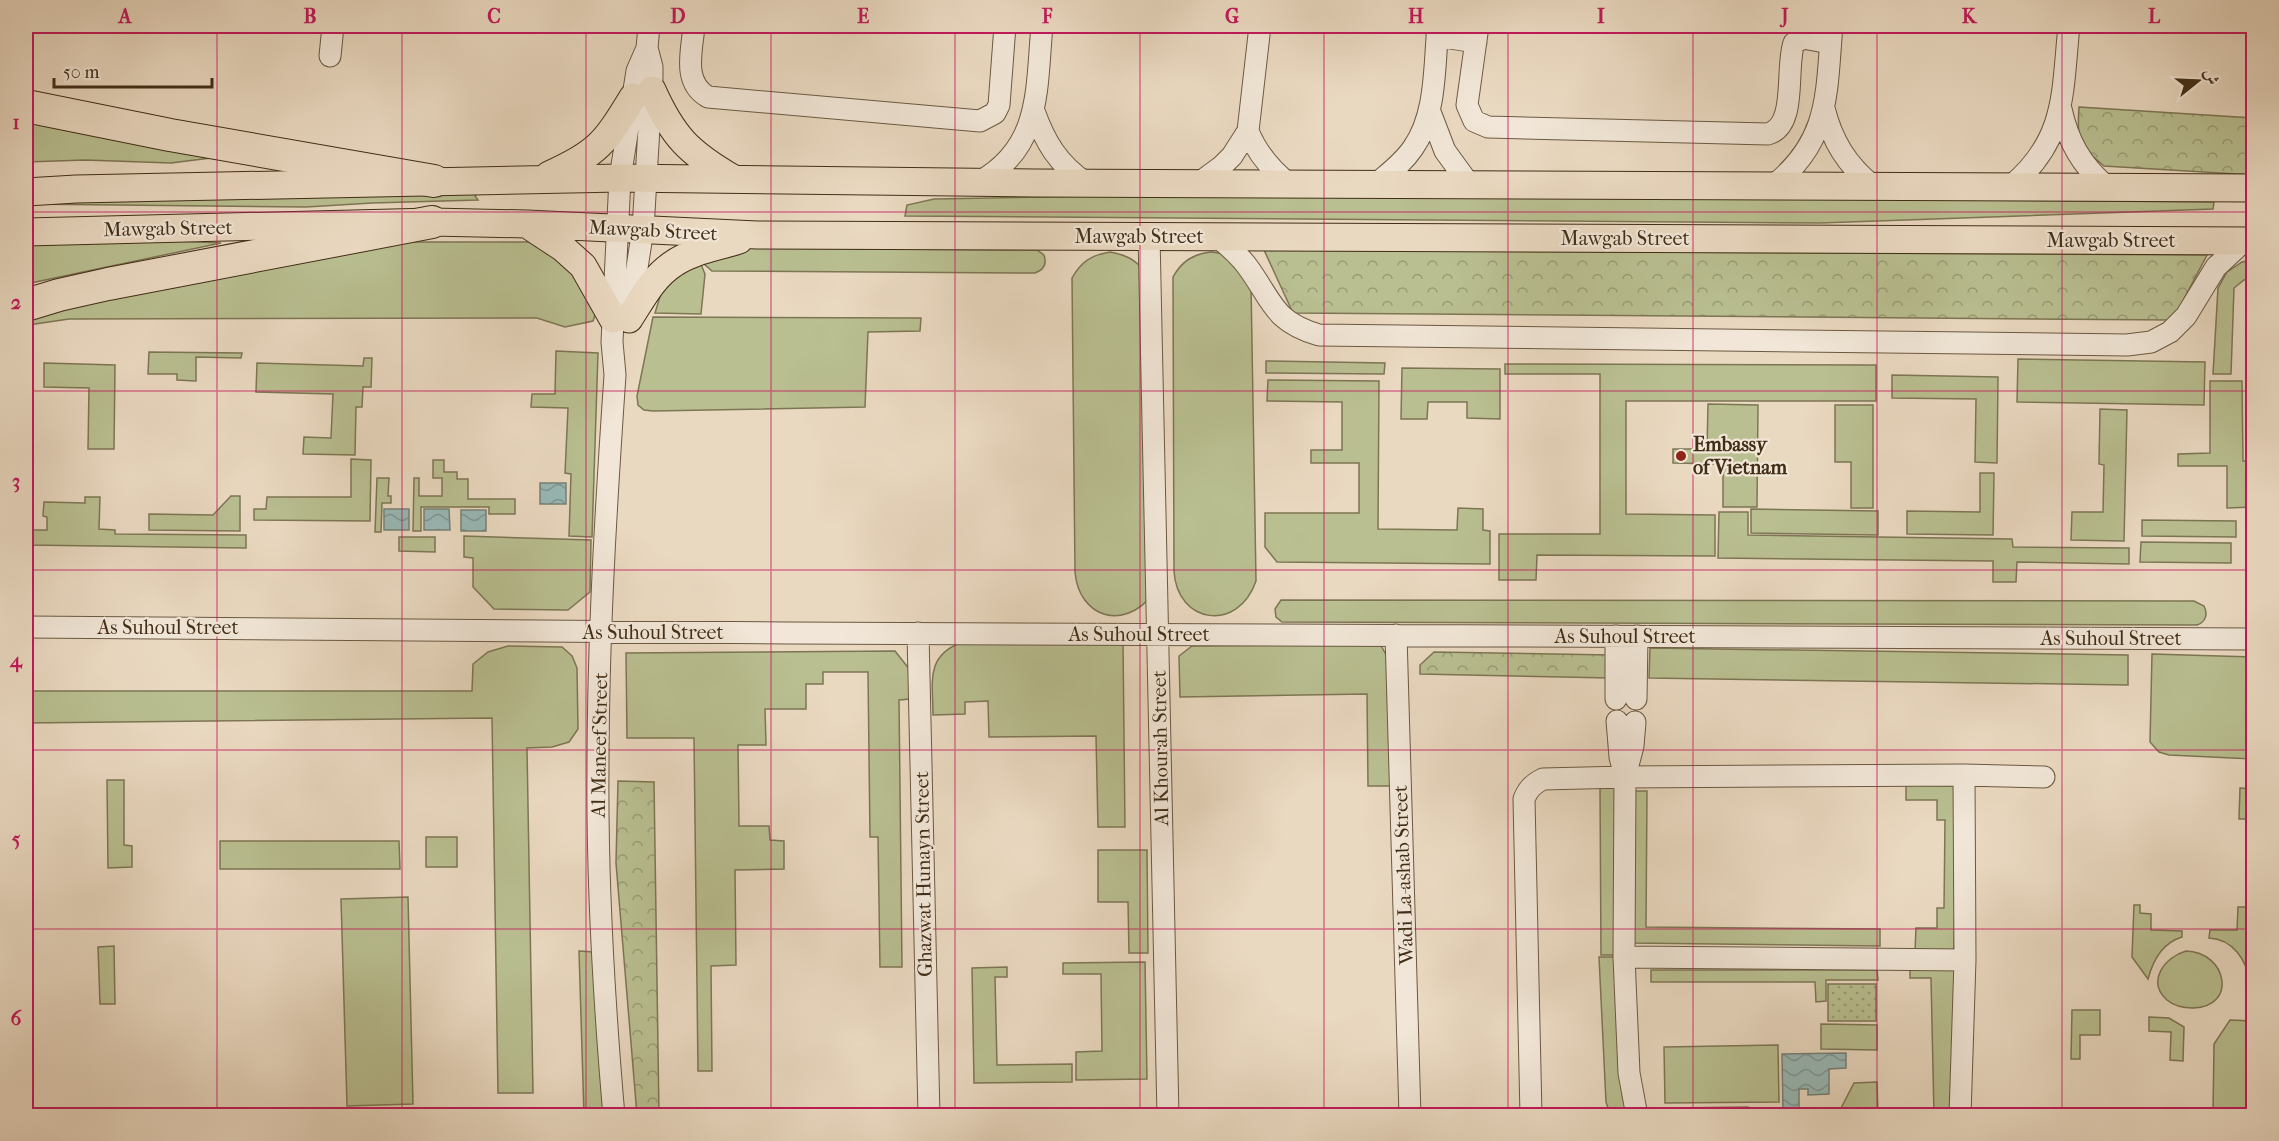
<svg xmlns="http://www.w3.org/2000/svg" width="2279" height="1141" font-family="'IM FELL French Canon',Amiri,serif">
	<style>
		.green { fill: #b9bf91; stroke: #7d7654; stroke-width: 1.5 }
		.forest { fill: url(#forest-crowns); stroke: #7d7654; stroke-width: 1.5 }
		.park { fill: url(#park-dots); stroke: #7d7654; stroke-width: 1.5 }
		.water { fill: url(#water-waves); stroke: #758177; stroke-width: 1.5 }
		.lines { fill: none; stroke-linecap: round; stroke-linejoin: round }
		.minor-casing { stroke: #6b5942; stroke-width: 23 }
		.major-casing { stroke: #412e17; stroke-width: 29 }
		.highway-casing { stroke: #412e17; stroke-width: 34 }
		.minor { stroke: #f1e6d7; stroke-width: 21 }
		.major { stroke: #ead9c1; stroke-width: 27 }
		.highway { stroke: #ead9c1; stroke-width: 32 }
		.grid { fill: none; stroke: #c2185b; stroke-width: 1.5; stroke-opacity: 0.55 }
		.poi-dot { fill: #8f2418; stroke: #f1e6d7; stroke-width: 2 }
		.labels { text-anchor: middle; stroke-width: 4.5; stroke-linejoin: round; paint-order: stroke }
		.street-label { font-size: 20px; fill: #412e17; stroke: #f1e6d7 }
		.poi-label { font-size: 20px; font-weight: bold; fill: #412e17; stroke: #f1e6d7; text-anchor: start }
		.neatline { fill: none; stroke: #c2185b; stroke-width: 2 }
		.grid-label { font-size: 20px; text-anchor: middle; font-weight: bold; fill: #c2185b }
	</style>
	<defs>
		<pattern id="forest-crowns" width="20" height="18" patternUnits="userSpaceOnUse" patternTransform="scale(1.5)"><rect width="20" height="18" fill="#b9bf91"/><path d="M2 6a3 3 0 1 1 6 0M12 15a3 3 0 1 1 6 0" fill="none" stroke="#989c75"/></pattern>
		<pattern id="park-dots" width="8" height="8" patternUnits="userSpaceOnUse" patternTransform="scale(1.5)"><rect width="8" height="8" fill="#b9bf91"/><path d="M2 2h.1M6 6h.1" fill="none" stroke="#989c75" stroke-width="1.8" stroke-linecap="round"/></pattern>
		<pattern id="water-waves" width="16" height="10" patternUnits="userSpaceOnUse" patternTransform="scale(1.5)"><rect width="16" height="10" fill="#98b9b7"/><path d="M0 5q4-4 8 0t8 0" fill="none" stroke="#7e9794"/></pattern>
	</defs>
	<rect width="100%" height="100%" fill="#ead9c1"/>
	<filter id="stains"><feTurbulence type="fractalNoise" baseFrequency=".00333" numOctaves="4"/><feColorMatrix values="0 0 0 0 .2 0 0 0 0 .09 0 0 0 0 .02 0 0 0 .5 -.17"/></filter>
	<radialGradient id="worn" r=".72"><stop offset=".6" stop-color="#630" stop-opacity="0"/><stop offset="1" stop-color="#630" stop-opacity=".3"/></radialGradient>
	<!-- green -->
	<path class="green" d="M26 115 219 157 171 163 85 160 26 162Z
		M478 193 475 196 478 200 372 203 306 207 26 204V200Z
		M1204 194 2214 202 2213 209 1820 223 905 216 907 205 934 199Z
		M69 236 221 243 26 284V241Z
		M406 242H530L564 257 599 304 593 321 565 327 537 318 69 319 28 325 26 327V309Z
		M714 248 1037 250 1044 255C1047 264 1044 270 1035 273L712 271 704 264Z
		M1110 252C1126 255 1135 259 1145 272L1152 595C1124 631 1079 618 1075 572L1072 278C1081 262 1091 255 1110 252Z
		M1211 252 1225 254 1251 285 1256 581C1238 633 1177 624 1174 571L1173 277C1182 261 1193 254 1211 252Z
		M698 257 705 274 701 314 655 313 665 280Z
		M2253 260V277L2244 280 2234 288 2231 374H2213L2218 288 2227 272 2242 262Z
		M653 317 921 318 920 331 868 332 865 407 653 411 644 410 638 405 637 396Z
		M556 351 598 353 592 537 569 536 571 474 565 473 568 408 531 407 532 394H555Z
		M149 352 242 353 241 358 196 357V381L177 380V374H148Z
		M364 358H372L371 387H363L362 407H356L355 455 303 454 304 437 331 438 333 394 256 392 257 363 363 366Z
		M2018 359 2205 362 2204 405 2017 402Z
		M1266 361 1385 363 1384 374 1266 373Z
		M44 363 115 365 114 449H88L89 388 44 387Z
		M1505 364 1876 365V401H1626V514L1715 515V556L1537 555 1536 580H1499V534H1600V374H1505Z
		M1402 368 1500 369V419L1467 418V402H1428L1427 419H1401Z
		M1892 375 1998 377 1997 463 1975 462 1976 399 1892 398Z
		M1268 380 1379 381 1378 529 1457 530 1458 508 1483 509V530L1490 531V564L1277 562 1265 547V513H1359V463H1311V450H1342V402L1267 401Z
		M2210 381H2242L2243 461H2253V507L2227 508V466H2178V454L2210 453Z
		M1708 404 1758 405 1757 507H1723V464L1673 463V449H1707Z
		M1835 405H1873V508H1851V462H1835Z
		M2100 409 2127 410 2124 541 2071 540 2072 512H2103L2104 465 2099 464Z
		M351 459 371 460 370 521 254 520V509H266L267 497H351Z
		M433 460H444V472H457V479H468V499H515V514H489V507H421V531H413L414 478H419V496H442V478H433Z
		M1980 473H1994L1993 535 1907 534V511L1980 512Z
		M377 478H389L388 496H391V503H382L381 532H375Z
		M231 496H240V531L149 530V514L213 515Z
		M85 497H100L99 529 115 530V534L246 535V548L26 545V530H47V517L43 516 44 502 85 503Z
		M1751 509 1878 511V535L1751 533Z
		M1719 512H1748V535L2012 539 2013 547 2129 548V564L2017 562 2016 582H1993V561L1718 558Z
		M2142 520 2236 521V537L2142 536Z
		M464 536 591 540 590 592 568 610 494 609 473 587V558L464 557Z
		M399 537H435V552L399 551Z
		M2141 542 2231 543V563L2140 562Z
		M1281 600 2194 601 2204 606C2208 614 2206 622 2197 625L1282 622 1276 617 1275 609Z
		M960 643H1123L1125 827H1098L1096 736 989 737 988 701 965 702V714L933 715C933 683 925 657 960 643Z
		M1380 644 1393 667 1395 786H1368L1367 694 1180 697 1179 656 1192 646Z
		M508 646 562 647 572 656 577 668 578 729 569 742 552 747 527 748 533 1093H498L492 718 26 723V691H472L473 664 488 652Z
		M1650 648 2128 655V685L1649 678Z
		M895 651 910 670V699L899 700 902 967H880L878 837H870L868 672H823V684H806V709H765L766 745H738L739 826H769L770 840 784 841V869L735 870 736 965 711 966 712 1071H698L694 738H627L626 653Z
		M2152 654 2253 657V759L2169 755 2159 752 2150 742Z
		M107 780H124V845L132 846V867L108 868Z
		M1906 785 1957 786 1954 952 1915 951 1916 928H1937V908H1944L1945 820H1937V800H1906Z
		M1600 786H1618L1619 955H1601Z
		M2240 788 2252 789 2254 791V981L2249 983C2248 960 2232 939 2209 938L2210 930H2237L2238 907H2250L2253 819H2239Z
		M1633 791H1647L1646 927 1880 929V946L1631 943Z
		M426 837H457V867H426Z
		M220 841H399L400 869H220Z
		M1098 850H1147L1148 953H1129L1128 902H1098Z
		M408 897 413 1104 347 1106 341 899Z
		M2134 905H2140V913L2151 914V930L2182 931V937C2162 943 2153 960 2148 979L2132 957Z
		M114 946 115 1004H100L98 947Z
		M579 951 595 952 607 1115H584Z
		M2186 951C2227 952 2238 1007 2193 1008 2183 1008 2174 1006 2167 1000 2146 981 2165 957 2186 951Z
		M1599 957H1620L1633 1115H1606L1610 1114 1606 1102Z
		M1145 962 1147 1079 1076 1080V1052L1102 1051 1101 974H1063V963Z
		M1956 964 1960 1115H1934L1931 978H1910V965Z
		M1007 967V977H995L997 1065 1072 1064V1082L974 1083 972 968Z
		M1651 970H1877L1878 980H1826V1001L1816 1002 1815 982H1651Z
		M2072 1010H2100V1035H2080V1059H2071Z
		M2149 1017 2169 1018 2184 1027 2183 1061 2170 1060 2171 1032 2149 1031Z
		M2230 1020 2253 1021V1115H2213L2214 1044Z
		M1821 1024 1877 1025V1050L1821 1049Z
		M1778 1045 1779 1102 1665 1103 1664 1047Z
		M1877 1082 1878 1115H1825V1110H1840L1854 1083Z
		M1748 1107V1116L1669 1115 1667 1108Z"/>
	<!-- forest -->
	<path class="forest" d="M2079 107 2253 118V175L2104 166C2078 144 2077 140 2079 107Z
		M1264 250 2207 255 2173 320 1293 313Z
		M1434 652 1611 655 1610 678 1420 674V665Z
		M618 781 654 782 659 1115H637L616 863Z"/>
	<!-- park -->
	<path class="park" d="M1828 984H1876V1021H1828Z"/>
	<!-- water -->
	<path class="water" d="M540 483H566V504H540Z
		M384 509H409V530H384Z
		M424 509H449L450 530H424Z
		M461 510H486V531H461Z
		M1846 1053V1068L1829 1069V1094L1808 1095V1089H1799V1112L1783 1113 1782 1054Z"/>
	<g class="lines">
		<defs>
			<path id="minor" d="M694 26C692 51 682 82 708 97L980 121 995 113 999 105 1005 26
				M1478 26 1467 105 1474 121 1488 127 1768 134C1798 126 1785 67 1794 43L1803 38 1830 43
				M1437 36 1476 42
				M330 56 333 26
				M1824 108C1832 141 1847 165 1873 186
				M2061 109C2068 141 2081 165 2107 187
				M1034 111C1045 142 1058 164 1086 183
				M1430 112 1445 151 1469 184
				M1248 131C1257 153 1270 169 1289 184
				M979 182C1042 147 1036 89 1042 26
				M1199 183 1222 166 1232 156 1248 131 1260 26
				M1376 184C1389 173 1403 163 1413 148 1437 114 1434 65 1438 26
				M1774 185C1831 139 1826 92 1832 26
				M2011 186C2067 139 2062 92 2069 26
				M1149 236 1168 1116
				M1218 237C1228 246 1239 255 1247 266 1273 301 1272 321 1319 335L2127 345 2151 342 2170 332 2186 316 2216 267 2244 241
				M630 313 643 229 652 77V67L647 48 649 26
				M26 627 788 633 2254 639
				M918 633 929 1116
				M1396 635 1410 1116
				M1616 636V699
				M1636 699 1637 636
				M1617 721 1620 757 1625 777 1624 957 1629 1073 1637 1116
				M1626 773 1633 746 1635 722
				M1624 957 1965 960
				M614 1116C604 1001 597 885 598 770 598 638 606 506 615 375L612 342 620 178 637 71 647 48
				M1531 1116 1524 799C1528 789 1533 784 1543 779L1625 777 1964 775 2044 777
				M1960 1116 1965 960 1964 775"/>
			<path id="major" d="M652 90C673 137 689 153 734 179
				M549 175C598 153 605 143 633 97
				M26 192 76 189 620 178 1034 183 2254 188
				M528 225 563 248 583 266 613 319
				M26 232 432 222 527 224 757 235 2254 241
				M629 319C642 299 653 277 673 264 691 251 718 247 739 240"/>
			<path id="highway" d="M26 106 170 135 434 181
				M26 305 59 295 108 284 432 222"/>
		</defs>
		<!-- minor casing -->
		<use href="#minor" class="minor-casing"/>
		<!-- major casing -->
		<use href="#major" class="major-casing"/>
		<!-- highway casing -->
		<use href="#highway" class="highway-casing"/>
		<!-- minor -->
		<use href="#minor" class="minor"/>
		<!-- major -->
		<use href="#major" class="major"/>
		<!-- highway -->
		<use href="#highway" class="highway"/>
	</g>
	<!-- grid -->
	<path class="grid" d="M217 26V1116M402 26V1116M586 26V1116M771 26V1116M955 26V1116M1140 26V1116M1324 26V1116M1508 26V1116M1693 26V1116M1877 26V1116M2062 26V1116M26 212H2254M26 391H2254M26 570H2254M26 750H2254M26 929H2254"/>
	<!-- markers -->
	<circle class="poi-dot" cx="1681" cy="456" r="6"/>
	<g class="labels">
		<!-- street labels -->
		<g class="street-label">
			<text transform="translate(168 228) rotate(-1)" y="7">Mawgab Street</text>
			<text transform="translate(653 230) rotate(3)" y="7">Mawgab Street</text>
			<text x="1139" y="243">Mawgab Street</text>
			<text x="1625" y="245">Mawgab Street</text>
			<text x="2111" y="247">Mawgab Street</text>
			<text x="168" y="634">As Suhoul Street</text>
			<text x="653" y="639">As Suhoul Street</text>
			<text x="1139" y="641">As Suhoul Street</text>
			<text x="1625" y="643">As Suhoul Street</text>
			<text x="2111" y="645">As Suhoul Street</text>
			<text transform="translate(599 745) rotate(-89)" y="7">Al Maneef Street</text>
			<text transform="translate(1160 748) rotate(-91)" y="7">Al Khourah Street</text>
			<text transform="translate(923 874) rotate(-91)" y="7">Ghazwat Hunayn Street</text>
			<text transform="translate(1403 875) rotate(-92)" y="7">Wadi La-ashab Street</text>
		</g>
		<!-- poi labels -->
		<g class="poi-label">
			<text x="1693" y="451">Embassy<tspan x="1693" dy="23">of Vietnam</tspan></text>
		</g>
	</g>
	<!-- margin -->
	<rect width="2279" height="1141" fill="none" stroke="#ead9c1" stroke-width="66"/>
	<!-- north arrow -->
	<g transform="translate(2198 81) rotate(72)" stroke="#f1e6d7" stroke-width="4.5" paint-order="stroke">
	<path d="M0-4.5L10 22L0 15L-10 22Z" fill="#412e17"/>
	<text y="-9" font-size="16" font-weight="bold" text-anchor="middle" fill="#412e17">ش</text>
	</g>
	<!-- scale -->
	<path d="M54 78v9h158v-9" fill="none" stroke="#412e17" stroke-width="3"/>
	<text x="63" y="78" font-size="18" fill="#412e17" stroke="#f1e6d7" stroke-width="4.5" paint-order="stroke">50 m</text>
	<rect x="33" y="33" width="2213" height="1075" class="neatline"/>
	<g class="grid-label">
		<text x="125" y="23">A</text>
		<text x="310" y="23">B</text>
		<text x="494" y="23">C</text>
		<text x="678" y="23">D</text>
		<text x="863" y="23">E</text>
		<text x="1047" y="23">F</text>
		<text x="1232" y="23">G</text>
		<text x="1416" y="23">H</text>
		<text x="1601" y="23">I</text>
		<text x="1785" y="23">J</text>
		<text x="1969" y="23">K</text>
		<text x="2154" y="23">L</text>
		<text x="16" y="129">1</text>
		<text x="16" y="309">2</text>
		<text x="16" y="488">3</text>
		<text x="16" y="667">4</text>
		<text x="16" y="846">5</text>
		<text x="16" y="1025">6</text>
	</g>
	<rect width="100%" height="100%" filter="url(#stains)"/>
	<rect width="100%" height="100%" fill="url(#worn)"/>
</svg>
